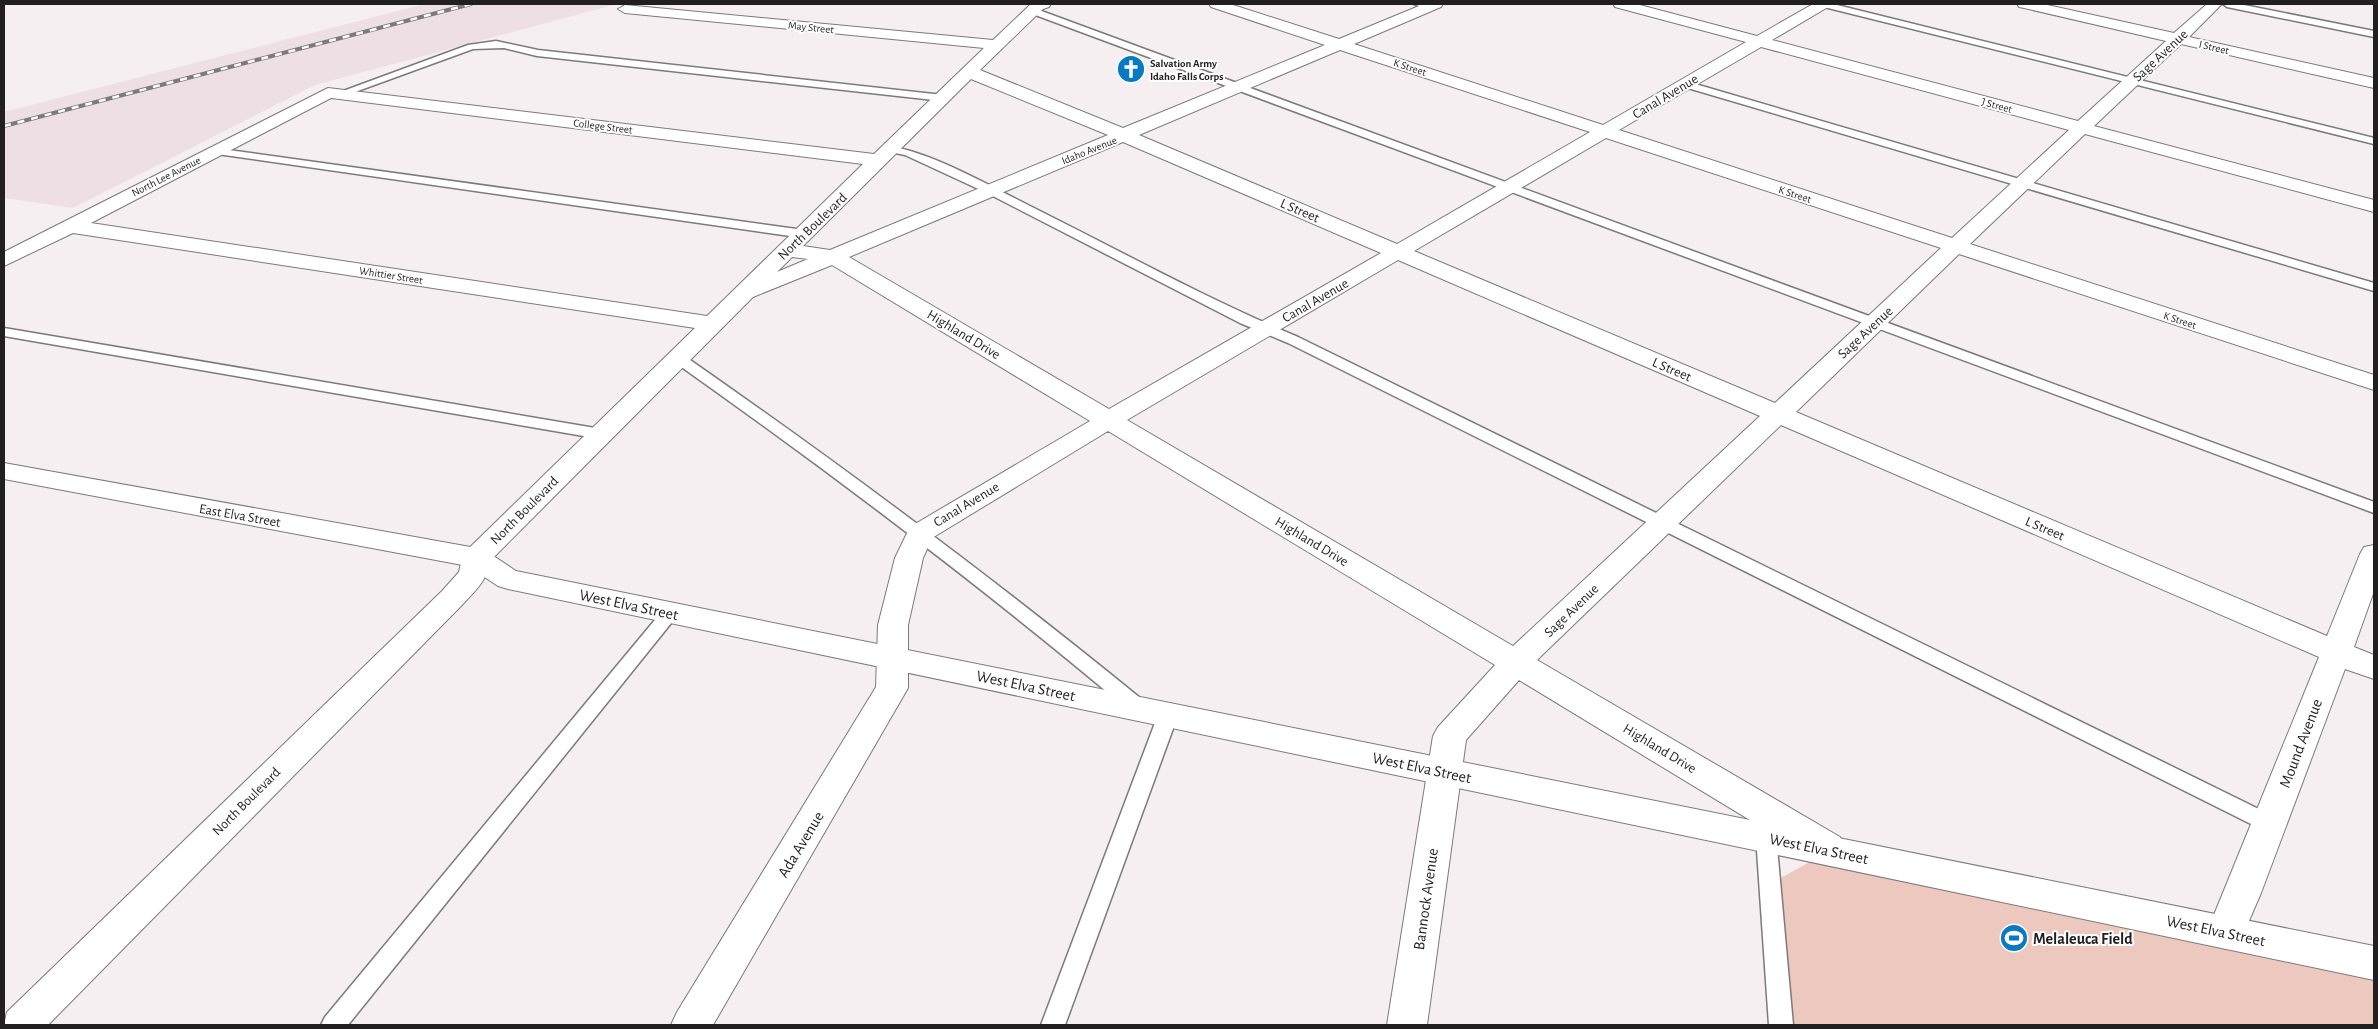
<svg xmlns="http://www.w3.org/2000/svg" width="2378" height="1029" font-family="'Alegreya Sans',sans-serif">
	<style>
		.built { fill: #eedfe4 }
		.green { fill: #ecc8be }
		.lines { fill: none; stroke-linecap: round; stroke-linejoin: round }
		.lane-casing { stroke: #7e797b; stroke-width: 3 }
		.street-casing { stroke: #7e797b; stroke-width: 2 }
		.secondary-casing { stroke: #7e797b; stroke-width: 2 }
		.lane { fill: #fff; fill-rule: evenodd }
		.street { fill: #fff; fill-rule: evenodd }
		.secondary { fill: #fff; fill-rule: evenodd }
		.rail-casing { stroke: #7e7a7b; stroke-width: 4 }
		.rail { stroke: #fffefe; stroke-width: 2.5; stroke-dasharray: 7; stroke-linecap: butt }
		.labels { text-anchor: middle; stroke-width: 4; stroke-linejoin: round; paint-order: stroke }
		.far-street-label { font-size: 11px; fill: #211f20; stroke: #fffefe }
		.far-poi-label { font-size: 11px; font-weight: bold; fill: #211f20; stroke: #fffefe; text-anchor: start }
		.street-label { font-size: 14px; fill: #211f20; stroke: #fffefe }
		.near-street-label { font-size: 16px; fill: #211f20; stroke: #fffefe }
		.near-poi-label { font-size: 16px; font-weight: bold; fill: #211f20; stroke: #fffefe; text-anchor: start }
	</style>
	<rect width="100%" height="100%" fill="#f5eff1"/>
	<!-- built -->
	<path class="built" d="M425 4H617L315 85 73 208 4 198V112Z"/>
	<!-- green -->
	<path class="green" d="M1830 851 2374 962V1025H1781L1770 884Z"/>
	<g class="lines">
		<defs>
			<path id="lane" d="M1414 4H1427L1433 7 1429 10Z
				M1819 4H1833L2374 138V144L1820 6Z
				M2223 4H2239L2374 31V37L2227 7Z
				M1030 9H1036L2374 502V513L1030 13Z
				M496 41 538 50 943 95 948 98 943 101 537 56 504 48 473 49 344 96 340 97 335 94 468 45Z
				M1685 81 2374 283V291L1681 86V82Z
				M889 146C933 153 990 186 1032 207 1120 251 1207 299 1298 337L2277 818 2280 824 2277 830 2270 833 2263 830 1288 343 1240 323 987 193 905 155 885 151 884 149Z
				M214 148 804 230 810 234 804 238 210 153V149Z
				M4 328 601 429 609 434 601 439 4 336Z
				M678 354 683 355C841 465 996 580 1145 702L1148 707 1145 712 1138 714 1131 712C984 588 830 472 673 361L671 358Z
				M670 607 676 609 679 613 676 617 348 1025H321L325 1017 664 609Z
				M1168 708 1175 710 1178 715 1065 1025H1041L1158 715 1161 710Z
				M1766 827 1773 830 1776 836 1793 1025H1769L1756 836 1759 830Z"/>
			<path id="street" d="M1031 4H1051L1049 7 1043 9 980 70 1123 128 1325 45 1211 7 1209 4H1230L1339 39 1424 4H1443L1441 7 1354 44 1603 125 1746 42 1615 7 1613 4H1636L1757 36 1813 4H1830L1828 7 1772 40 2078 121 2166 41 2024 8 2019 7 2017 4H2043L2174 33 2207 4H2222L2189 37 2374 78V88L2181 44 2094 126 2374 200V212L2085 134 1970 244 2374 375V390L1959 254 1796 412 2327 636 2360 554 2364 547 2374 545V591L2354 647 2374 655V679L2345 669 2261 893 2239 944 2226 949 2213 944 2207 932 2319 657 1781 425 1537 660 1840 837 1845 848 1840 859 1827 863 1814 859 1519 680 1466 740 1427 1025H1387L1433 736 1438 727 1495 665 1108 431 932 538 923 558 908 625V688L713 1025H671L677 1012 876 687 878 625 895 558 910 527 1090 421 832 265 753 297 490 561C487 581 475 591 462 605L48 1025H4L7 1012 442 591 459 572 462 558 466 551 695 328 73 233 4 266V252L328 88 874 154 984 48 625 13 618 9 625 5 993 40ZM1761 47 2069 130 1952 238 1619 130ZM1340 50 1590 132 1397 244 1139 135ZM971 79 1108 135 830 250 803 246ZM331 98 863 164 707 316 91 223ZM1606 138 1941 248 1775 403 1414 251ZM1123 142 1381 253 1109 409 849 257ZM792 257 808 259 777 272ZM1398 260 1760 416 1513 646 1127 420Z"/>
			<path id="secondary" d="M4 463 476 548 486 551 516 571 2374 946V980L508 589 498 586 468 566 4 479Z"/>
		</defs>
		<!-- lane casing -->
		<use href="#lane" class="lane-casing"/>
		<!-- street casing -->
		<use href="#street" class="street-casing"/>
		<!-- secondary casing -->
		<use href="#secondary" class="secondary-casing"/>
		<!-- lane -->
		<use href="#lane" class="lane"/>
		<!-- street -->
		<use href="#street" class="street"/>
		<!-- secondary -->
		<use href="#secondary" class="secondary"/>
		<defs>
			<path id="rail" d="M4 126 471 4"/>
		</defs>
		<!-- rail casing -->
		<use href="#rail" class="rail-casing"/>
		<!-- rail -->
		<use href="#rail" class="rail"/>
	</g>
	<!-- icons -->
	<defs>
		<symbol id="church-disc" viewBox="-11 -11 22 22"><circle r="9.5" fill="#0879c3" stroke="#fffefe"/><path d="M-1.2-6h2.4v3.5h3.3v2.4h-3.3V6h-2.4V-.1h-3.3v-2.4h3.3Z" fill="#fff"/></symbol>
		<symbol id="stadium-disc" viewBox="-11 -11 22 22"><circle r="9.5" fill="#0879c3" stroke="#fffefe"/><path d="M0-5a6.5 5 0 1 0 0 10a6.5 5 0 1 0 0-10ZM-3.5-1.8h7v3.6h-7Z" fill="#fff"/></symbol>
	</defs>
	<g fill-rule="evenodd">
		<use href="#church-disc" x="1115" y="53" width="32" height="32"/>
		<use href="#stadium-disc" x="1998" y="922" width="32" height="32"/>
	</g>
	<g class="labels">
		<!-- far-street labels -->
		<g class="far-street-label">
			<text transform="translate(811 27) rotate(6)" y="4">May Street</text>
			<text transform="translate(2214 47) rotate(13)" y="4">I Street</text>
			<text transform="translate(1410 67) rotate(18)" y="4">K Street</text>
			<text transform="translate(1997 105) rotate(15)" y="4">J Street</text>
			<text transform="translate(603 126) rotate(7)" y="4">College Street</text>
			<text transform="translate(1089 150) rotate(-22)" y="4">Idaho Avenue</text>
			<text transform="translate(166 176) rotate(-27)" y="4">North Lee Avenue</text>
			<text transform="translate(1795 194) rotate(18)" y="4">K Street</text>
			<text transform="translate(391 275) rotate(9)" y="4">Whittier Street</text>
			<text transform="translate(2180 320) rotate(18)" y="4">K Street</text>
		</g>
		<!-- far-poi labels -->
		<g class="far-poi-label">
			<text x="1150" y="67">Salvation Army<tspan x="1150" dy="13">Idaho Falls Corps</tspan></text>
		</g>
		<!-- street labels -->
		<g class="street-label">
			<text transform="translate(2160 55) rotate(-43)" y="5">Sage Avenue</text>
			<text transform="translate(1665 96) rotate(-31)" y="5">Canal Avenue</text>
			<text transform="translate(1300 210) rotate(23)" y="5">L Street</text>
			<text transform="translate(812 226) rotate(-44)" y="5">North Boulevard</text>
			<text transform="translate(1315 300) rotate(-30)" y="5">Canal Avenue</text>
			<text transform="translate(1865 332) rotate(-43)" y="5">Sage Avenue</text>
			<text transform="translate(964 334) rotate(31)" y="5">Highland Drive</text>
			<text transform="translate(1672 369) rotate(23)" y="5">L Street</text>
			<text transform="translate(966 504) rotate(-31)" y="5">Canal Avenue</text>
			<text transform="translate(524 510) rotate(-45)" y="5">North Boulevard</text>
			<text transform="translate(240 515) rotate(10)" y="5">East Elva Street</text>
			<text transform="translate(2045 528) rotate(23)" y="5">L Street</text>
			<text transform="translate(1312 541) rotate(31)" y="5">Highland Drive</text>
			<text transform="translate(1571 610) rotate(-44)" y="5">Sage Avenue</text>
			<text transform="translate(1660 748) rotate(31)" y="5">Highland Drive</text>
			<text transform="translate(246 801) rotate(-45)" y="5">North Boulevard</text>
		</g>
		<!-- near-street labels -->
		<g class="near-street-label">
			<text transform="translate(629 604) rotate(12)" y="6">West Elva Street</text>
			<text transform="translate(1026 685) rotate(12)" y="6">West Elva Street</text>
			<text transform="translate(2300 743) rotate(-69)" y="6">Mound Avenue</text>
			<text transform="translate(1422 767) rotate(12)" y="6">West Elva Street</text>
			<text transform="translate(800 844) rotate(-59)" y="6">Ada Avenue</text>
			<text transform="translate(1819 848) rotate(12)" y="6">West Elva Street</text>
			<text transform="translate(1425 899) rotate(-82)" y="6">Bannock Avenue</text>
			<text transform="translate(2216 930) rotate(12)" y="6">West Elva Street</text>
		</g>
		<!-- near-poi labels -->
		<g class="near-poi-label">
			<text x="2033" y="944">Melaleuca Field</text>
		</g>
	</g>
	<!-- border -->
	<rect width="2378" height="1029" fill="none" stroke="#211f20" stroke-width="10"/>
</svg>
